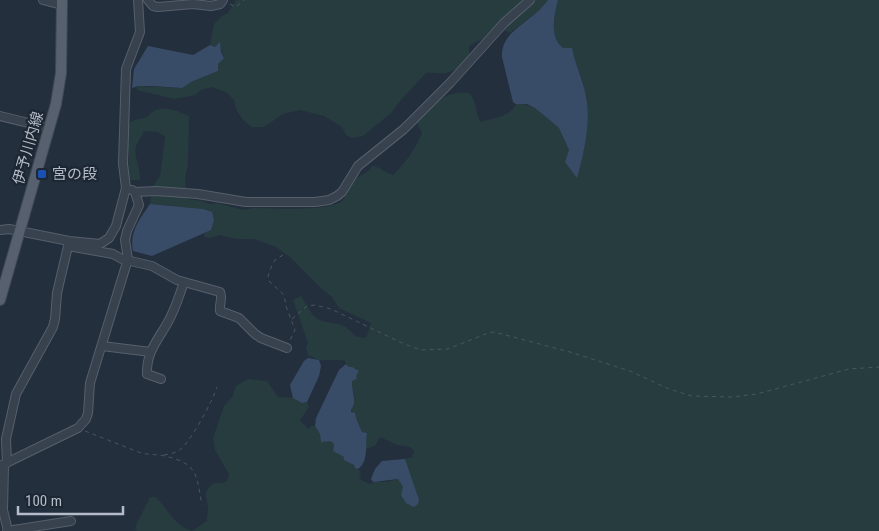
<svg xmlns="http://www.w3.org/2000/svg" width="879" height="531" font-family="'Roboto Condensed','Noto Sans JP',sans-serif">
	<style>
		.green { fill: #263c3f }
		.water { fill: #394c67 }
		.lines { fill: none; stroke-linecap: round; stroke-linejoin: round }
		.minor-casing { stroke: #565f6c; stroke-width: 10 }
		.major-casing { stroke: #414a57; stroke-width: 12 }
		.path { stroke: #44595c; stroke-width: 1; stroke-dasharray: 4 4; stroke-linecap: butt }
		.minor { stroke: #38414e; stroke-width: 8 }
		.major { stroke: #56606e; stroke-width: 10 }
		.transit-dot { fill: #1a4fb4; stroke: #1d2633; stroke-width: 2 }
		.labels { text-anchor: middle; stroke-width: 4.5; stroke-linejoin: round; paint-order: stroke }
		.street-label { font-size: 15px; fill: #b4bcc9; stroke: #1d2633 }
		.poi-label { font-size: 15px; fill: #b4bcc9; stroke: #1d2633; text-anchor: start }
	</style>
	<rect width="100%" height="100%" fill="#242f3e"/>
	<!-- green -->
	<path class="green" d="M236 0H548L538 11 510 33 504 30 499 23 486 35 483 39 470 45C468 49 470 52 469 57 466 65 454 71 446 73 441 74 433 72 426 73L400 101 391 113 363 136 352 138 346 135 342 127 324 116 300 110 283 114 264 127H252L243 120 236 109 234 100 226 92 212 87 201 90 195 95 174 99 138 90 136 87 138 86 182 88 191 82 218 71V64L224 57 219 43 215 47 210 45 214 24 222 16 228 13Z
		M558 0H879V531H138L135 530 136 525 150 497H156C168 510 174 525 192 531L207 521C207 517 208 512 208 508 207 495 201 494 214 483H222L227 481 229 474 215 450 213 438 224 406 232 397 236 386 248 379 267 381 278 397 296 398 302 403 307 402 309 407 300 420 308 429 311 426H315L320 434 334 444 333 451 344 457 360 471 361 475 359 477 361 480 370 484 377 481 386 482 398 479 403 487 410 478 405 459 412 457 414 451 410 447 397 445 380 437 375 446 365 449 367 433 362 432 358 422 351 410 355 396 351 385 352 381 357 379 344 360H319L308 355 306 348 308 343 293 300 301 296C305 302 309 311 314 316 326 328 340 316 355 336L364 338 367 336 371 323 339 308 332 297 324 291 291 258 276 247 255 239H237L219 235 210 238 205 237 204 233 211 230 214 218 203 209 150 204 153 186 160 176 165 136 157 132 144 131C142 136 138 141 136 146 133 155 141 168 140 180H131C122 169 130 167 129 155 128 147 124 132 129 124 133 118 141 120 146 117 149 116 150 114 152 112 164 105 178 111 189 116L188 165 185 177 187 199 203 201 210 204 217 203 243 210 253 208C272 208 328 212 342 201 348 195 349 187 354 181 359 174 368 174 372 166 381 167 385 173 393 175 406 162 415 150 422 133L417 123C435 105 442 91 469 93 479 105 474 112 481 122 494 118 510 117 516 104 531 102 550 116 559 128 563 134 565 143 569 150L565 162 577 177 584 149 587 122V98L582 80 573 55 572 48H563C549 37 554 15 558 0Z"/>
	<!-- water -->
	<path class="water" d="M548 0H558C554 15 549 37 563 48H572C575 64 583 80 586 96 591 123 584 153 577 178L565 162 569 150 559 128 551 121 535 108 527 104H516L513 102 502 57C501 37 517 29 531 17 538 12 543 6 548 0Z
		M220 42 221 52 224 58 218 64V71L191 82 182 88 153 86H138L132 88 134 69 148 46 193 55 210 45 215 47Z
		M150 204 203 209 212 212 214 220 211 230 152 256 133 251C129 232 140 219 150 204Z
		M308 358 319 360 321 366 319 376 307 402 302 403 293 398 290 385 304 361Z
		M346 364 349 367H352L359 371 356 376 357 379 352 381C351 392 358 399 351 410V412L355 413 356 418 362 432 367 433C365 445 369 461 358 469L355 468 354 465 344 460V457L333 451 334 444 330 441 321 442 320 434 315 426 316 418 339 370Z
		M405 459 419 500 418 504 414 507 406 503 401 495 403 487 398 479 373 482 371 479 375 469 382 461Z"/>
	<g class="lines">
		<defs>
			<path id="minor" d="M43 0 62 5
				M148 0 153 6 158 7 193 4 211 6 220 4 223 0
				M0 116 49 128
				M135 192 156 191 198 194 246 202H315L329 200 337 196 342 192 358 166 404 129 450 83 504 23 530 0
				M0 230 9 229 69 241 100 244 109 238 116 226 126 188 123 164 126 69 140 32 138 0
				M68 246 113 254 122 259 152 266 177 280 220 292C223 298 219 304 220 311L239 318 255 334 261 338 287 348
				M102 346 151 352
				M161 379 147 374C146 349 162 336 171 316 176 306 180 294 184 282
				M7 463 6 439 16 394 53 327 55 319 57 293 69 242
				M4 465 3 510 8 531
				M0 466 78 428 86 419 88 413 90 383 128 259 125 240 127 231 139 205 135 192 132 190
				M7 531 71 521"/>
			<path id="major" d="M0 300 56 104 61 73 62 0"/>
		</defs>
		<!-- minor casing -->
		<use href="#minor" class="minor-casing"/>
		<!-- major casing -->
		<use href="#major" class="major-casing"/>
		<!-- path -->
		<path class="path" d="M230 4 236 7 244 0
			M283 255 275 260 272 265 268 276 269 281 284 295 286 306 295 330 290 340
			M292 319 307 306 315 305 331 309 404 344 421 350 448 349 488 333 494 332 570 352 630 371 669 389 692 396 732 397 757 394 849 369 879 367
			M85 431 141 453C149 455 157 454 165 456 199 464 196 475 202 505
			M164 455C170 454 177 453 182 448 192 439 213 400 217 387"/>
		<!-- minor -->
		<use href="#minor" class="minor"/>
		<!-- major -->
		<use href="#major" class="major"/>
	</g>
	<!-- markers -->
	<rect class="transit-dot" x="37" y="169" width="10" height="10" rx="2.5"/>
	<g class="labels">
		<!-- street labels -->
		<g class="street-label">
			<text transform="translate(28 148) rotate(-74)" y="5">伊予川内線</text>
		</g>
		<!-- poi labels -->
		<g class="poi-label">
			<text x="52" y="179">宮の段</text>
		</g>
	</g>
	<!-- scale -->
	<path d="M18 506v8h105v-8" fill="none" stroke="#b4bcc9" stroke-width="2.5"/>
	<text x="25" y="506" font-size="15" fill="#b4bcc9" stroke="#1d2633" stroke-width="4" paint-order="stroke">100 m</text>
</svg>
